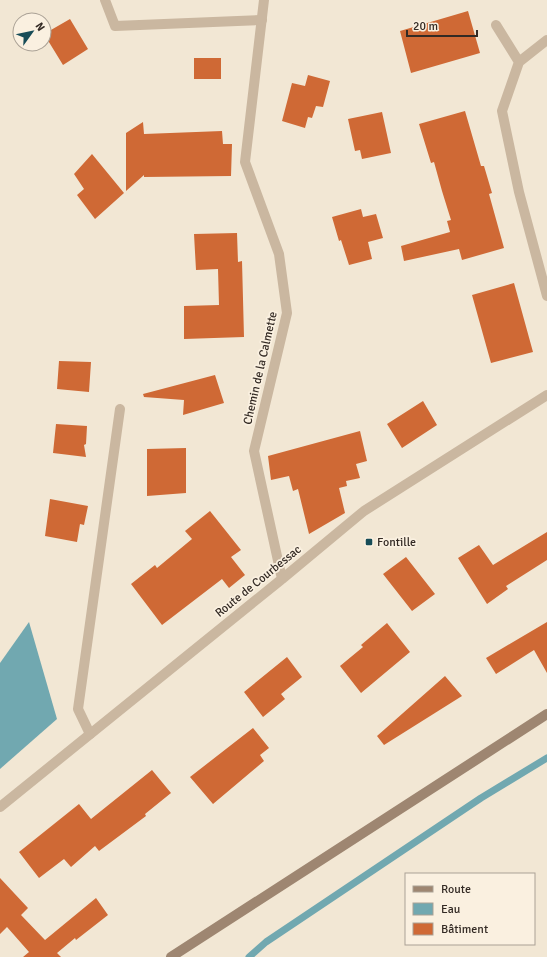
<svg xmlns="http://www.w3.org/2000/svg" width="547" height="957" font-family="Signika,sans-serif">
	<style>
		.water { fill: #71a8b0 }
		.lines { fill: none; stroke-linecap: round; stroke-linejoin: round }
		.stream { stroke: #71a8b0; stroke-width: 7 }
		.building { fill: #cf6935 }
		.lane { stroke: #cab7a0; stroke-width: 10 }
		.street { stroke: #cab7a0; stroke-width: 10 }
		.secondary { stroke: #9e8671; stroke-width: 10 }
		.poi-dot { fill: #174c57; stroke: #faf0e0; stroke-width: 1.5 }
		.labels { text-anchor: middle; stroke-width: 3.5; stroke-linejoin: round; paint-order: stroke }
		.street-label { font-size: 12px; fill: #332a24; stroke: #faf0e0 }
		.poi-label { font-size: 12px; fill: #332a24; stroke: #faf0e0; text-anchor: start }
	</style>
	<rect width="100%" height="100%" fill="#f2e7d4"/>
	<!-- water -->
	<path class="water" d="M29 622 57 719 0 769V663Z"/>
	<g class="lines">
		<!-- stream -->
		<path class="stream" d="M249 957 266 942 481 798 547 758"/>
	</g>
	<!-- building -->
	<path class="building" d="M468 11 480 53 411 73 400 31Z
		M70 19 88 49 63 65 44 34Z
		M194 58H221V79H194Z
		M308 75 330 81 323 107 316 106 312 118 308 117 305 128 282 121 292 83 305 86Z
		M465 111 481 166H484L492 193 489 194 504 248 462 260 459 249 404 261 401 246 450 232 447 221 451 220 442 191 434 162 431 163 419 124Z
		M382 112 391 153 362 159 360 150 355 151 348 119Z
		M143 122 144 134 222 131 223 144H232L231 176 144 177V175L126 191V133Z
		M92 154 124 193 95 219 77 195 84 189 74 174Z
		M361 209 363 217 376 214 383 238 368 242 372 259 349 265 341 240 339 241 332 217Z
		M237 233 238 262 242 261 244 337 184 339V306L219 305 218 269 196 270 194 234Z
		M514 283 533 352 491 363 472 295Z
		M59 361 91 362 89 392 57 389Z
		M215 375 224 403 183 415 184 400 144 397 143 394Z
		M423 401 437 425 402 448 387 424Z
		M56 424 87 426 86 444 84 445 86 457 53 453Z
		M360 431 367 461 356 464 360 478 346 481 347 486 339 488 345 513 309 534 298 489 293 491 289 476 271 480 268 456Z
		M186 448V493L147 496V449Z
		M50 499 88 506 84 525 80 524 77 542 45 536Z
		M210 511 241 550 231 557 245 575 229 588 222 579 162 625 131 584 155 565 157 568 192 539 185 531Z
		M547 532V560L506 586 508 589 487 604 458 558 479 545 493 565Z
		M406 557 435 594 412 611 383 574Z
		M547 622V673L534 650 496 674 486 658Z
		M387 623 410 652 361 693 340 666 363 647 361 645Z
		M287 657 302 677 281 694 285 699 263 717 244 692Z
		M445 676 462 696 384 745 377 736Z
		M253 728 269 748 260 755 264 761 213 804 190 777Z
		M152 770 171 793 145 814 146 816 99 851 95 846 71 867 64 859 39 878 19 852 79 804 91 819Z
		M0 878 28 908 21 915 45 940 96 898 108 915 76 940 75 938 57 953 61 957H23L29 952 7 927 0 934Z"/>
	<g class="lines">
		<!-- lane -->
		<path class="lane" d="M105 0 115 26 262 20
			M496 25 519 62 502 111 519 192 547 296
			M519 62 547 40
			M90 734 78 709 120 409"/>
		<!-- street -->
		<path class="street" d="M264 0 245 162 279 254 287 313 254 451 282 579
			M0 807 282 579 364 511 547 395"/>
		<!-- secondary -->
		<path class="secondary" d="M171 957 547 714"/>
	</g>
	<!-- markers -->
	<rect class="poi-dot" x="365" y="538" width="8" height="8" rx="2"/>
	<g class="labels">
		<!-- street labels -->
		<g class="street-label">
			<text transform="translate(260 368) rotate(-77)" y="4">Chemin de la Calmette</text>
			<text transform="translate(258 581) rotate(-39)" y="4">Route de Courbessac</text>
		</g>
		<!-- poi labels -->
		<g class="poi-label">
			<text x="377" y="546">Fontille</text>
		</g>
	</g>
	<!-- legend -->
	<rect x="405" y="873" width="130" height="72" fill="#faf0e0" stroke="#aaa195"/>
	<rect x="413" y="886" width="20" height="6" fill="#9e8671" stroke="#aaa195"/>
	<text x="441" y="893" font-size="12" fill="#332a24">Route</text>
	<rect x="413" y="903" width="20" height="12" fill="#71a8b0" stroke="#aaa195"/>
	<text x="441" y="913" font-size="12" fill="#332a24">Eau</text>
	<rect x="413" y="923" width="20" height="12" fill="#cf6935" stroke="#aaa195"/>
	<text x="441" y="933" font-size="12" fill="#332a24">Bâtiment</text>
	<!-- north arrow -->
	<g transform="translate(32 32) rotate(57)"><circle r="19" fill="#faf0e0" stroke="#aaa195"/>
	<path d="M0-3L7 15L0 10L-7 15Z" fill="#174c57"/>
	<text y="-6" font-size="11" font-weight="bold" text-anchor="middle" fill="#332a24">N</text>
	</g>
	<!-- scale -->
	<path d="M407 30v6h70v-6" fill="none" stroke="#332a24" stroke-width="2"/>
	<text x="413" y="30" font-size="12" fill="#332a24" stroke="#faf0e0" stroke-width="3" paint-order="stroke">20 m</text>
</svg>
